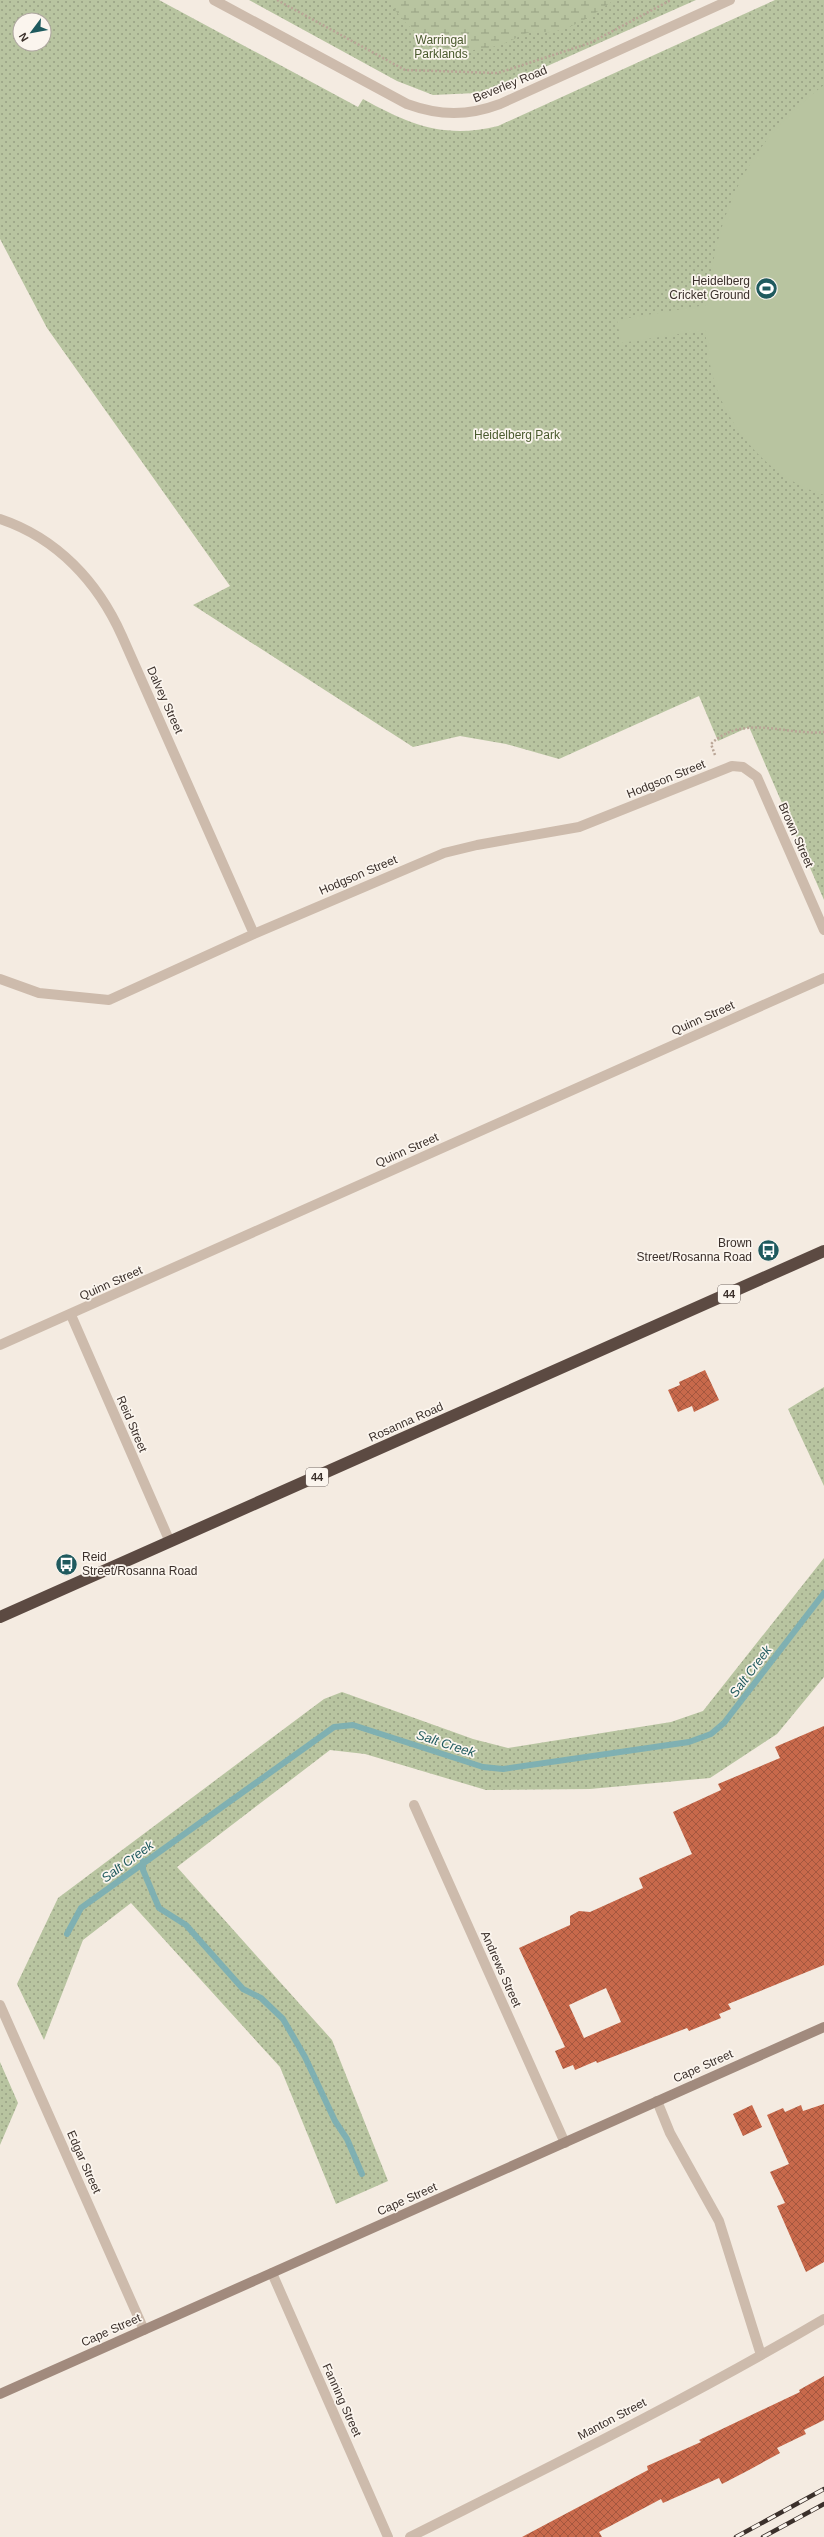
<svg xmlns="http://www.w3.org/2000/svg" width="824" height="2537" font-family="Helvetica,sans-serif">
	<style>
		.grass { fill: url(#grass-dots); fill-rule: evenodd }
		.wetland { fill: url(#wetland-marsh) }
		.pitch { fill: #b8c4a0 }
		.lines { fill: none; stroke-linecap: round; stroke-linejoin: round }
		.stream { stroke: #7fb0b2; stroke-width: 6 }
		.building { fill: url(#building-cross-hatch); fill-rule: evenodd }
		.path { stroke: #b9a596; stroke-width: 2.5; stroke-dasharray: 2 2; stroke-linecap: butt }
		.lane { stroke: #cdbbac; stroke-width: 10 }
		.street { stroke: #cdbbac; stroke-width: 10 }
		.secondary { stroke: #a18a7d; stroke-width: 10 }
		.highway { stroke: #5c4a42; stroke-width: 12 }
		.rail-casing { stroke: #3b302b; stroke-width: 4.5 }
		.rail { stroke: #fbf5ee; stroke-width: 3; stroke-dasharray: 9; stroke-linecap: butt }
		.labels { text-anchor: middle; stroke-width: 3.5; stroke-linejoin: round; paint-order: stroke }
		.shield { fill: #fbf5ee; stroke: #756b66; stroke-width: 1 }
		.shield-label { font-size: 11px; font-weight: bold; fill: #3b302b }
		.park-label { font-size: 12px; fill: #4a5a2e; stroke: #fbf5ee }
		.street-label { font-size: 12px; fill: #3b302b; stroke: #fbf5ee }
		.poi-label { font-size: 12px; fill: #3b302b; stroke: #fbf5ee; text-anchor: end }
		.water-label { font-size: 13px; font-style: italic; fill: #1f5a5e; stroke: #fbf5ee }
	</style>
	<defs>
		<pattern id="grass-dots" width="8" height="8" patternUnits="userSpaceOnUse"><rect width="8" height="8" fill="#b8c4a0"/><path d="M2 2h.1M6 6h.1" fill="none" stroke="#97a083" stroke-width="1.8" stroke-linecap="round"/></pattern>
		<pattern id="wetland-marsh" width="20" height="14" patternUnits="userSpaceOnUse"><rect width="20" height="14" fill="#b8c4a0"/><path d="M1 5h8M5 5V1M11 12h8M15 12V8" fill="none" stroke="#97a083"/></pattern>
		<pattern id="building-cross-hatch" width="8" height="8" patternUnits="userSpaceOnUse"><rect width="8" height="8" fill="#c8694b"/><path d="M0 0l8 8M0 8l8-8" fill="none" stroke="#a4573f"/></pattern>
	</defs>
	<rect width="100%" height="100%" fill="#f4ebe1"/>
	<!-- grass -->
	<path class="grass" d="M0 0H159L358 107 363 99C410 125 445 139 498 126L775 0H824V900L749 727 718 741 699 696 559 759 506 744 460 736 413 747 193 605 230 586 47 328 0 239ZM20 20H44V44H20Z
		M249 0H696L518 79 476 93 433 95 397 81Z
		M824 1387V1486L788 1409Z
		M824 1558V1677L777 1734 710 1778 590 1789 486 1790 365 1754 330 1750 177 1867 332 2040 388 2181 336 2204 280 2067 131 1903 83 1940 44 2040 17 1984 58 1898 324 1699 342 1692 473 1739 508 1748 671 1722 703 1711Z
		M0 2062 18 2103 0 2145Z"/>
	<!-- wetland -->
	<path class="wetland" d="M388 0H614C596 13 575 28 552 32 545 33 537 30 531 32 522 34 514 40 505 43 454 61 417 45 388 0Z"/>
	<!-- pitch -->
	<path class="pitch" d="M824 85V495C772 480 730 432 714 381 709 364 707 347 705 330L621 343 617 320 706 305C718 210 746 144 824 85Z"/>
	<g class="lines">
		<!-- stream -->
		<path class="stream" d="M143 1861V1870L159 1908 186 1925 243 1989 261 1998 283 2019 305 2057 335 2121 347 2139 362 2174
			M67 1934 81 1908 334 1727 353 1725 483 1767 503 1769 689 1742 711 1734 724 1723 824 1593"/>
	</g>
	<!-- building -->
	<path class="building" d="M705 1370 719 1400 694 1412 692 1406 678 1412 668 1390 680 1385 679 1382Z
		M824 1726V1965L728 2004 731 2009 719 2014 721 2018 689 2031 687 2028 597 2063 596 2061 575 2070 573 2065 563 2069 555 2051 565 2047 519 1948 570 1925V1916L579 1911 590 1912 643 1888 639 1878 692 1854 673 1812 721 1790 718 1784 780 1758 775 1747ZM606 1988 621 2022 584 2038 569 2005Z
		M824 2104V2262L806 2272 777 2206 785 2203 770 2172 789 2164 767 2115 783 2108 785 2112 801 2105 803 2111Z
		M752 2105 762 2127 743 2136 733 2114Z
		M824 2376V2420L804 2430 806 2434 777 2448 780 2453 749 2470 722 2484 719 2478 663 2503 661 2499 599 2532 602 2537H522L648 2470 647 2466 701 2442 699 2440 800 2392 799 2390Z"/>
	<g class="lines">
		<!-- path -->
		<path class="path" d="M277 0 405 70 498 73 590 43 671 0
			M715 755 711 744C743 713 787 736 824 732"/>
		<!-- lane -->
		<path class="lane" d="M657 2101 670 2133 719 2221 761 2355"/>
		<!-- street -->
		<path class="street" d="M214 0 407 104C440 116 468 116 500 104L730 0
			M0 519C57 538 98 582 122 636L254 934
			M0 979 39 993 109 1000 254 934 444 853 477 845 579 827 732 766 743 767 757 777 824 930
			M71 1315 170 1542
			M0 1345 824 978
			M414 1805 565 2143
			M0 2005 144 2330
			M272 2273 388 2537
			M410 2537C549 2467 690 2398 824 2319"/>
		<!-- secondary -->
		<path class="secondary" d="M0 2394 824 2027"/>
		<!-- highway -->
		<path class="highway" d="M0 1617 824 1251"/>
		<defs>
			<path id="rail" d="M736 2537 824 2489
				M763 2537 824 2504"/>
		</defs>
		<!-- rail casing -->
		<use href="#rail" class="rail-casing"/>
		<!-- rail -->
		<use href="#rail" class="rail"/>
	</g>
	<!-- icons -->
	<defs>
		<symbol id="stadium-disc" viewBox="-11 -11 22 22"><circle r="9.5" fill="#1f5a5e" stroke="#fbf5ee"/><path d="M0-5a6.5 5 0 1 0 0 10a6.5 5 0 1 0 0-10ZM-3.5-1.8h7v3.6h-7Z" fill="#fff"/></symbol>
		<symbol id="bus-disc" viewBox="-11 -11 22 22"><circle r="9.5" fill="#1f5a5e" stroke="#fbf5ee"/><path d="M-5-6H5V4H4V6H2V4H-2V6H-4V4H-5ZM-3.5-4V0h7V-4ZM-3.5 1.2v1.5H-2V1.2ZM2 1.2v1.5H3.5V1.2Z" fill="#fff"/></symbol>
	</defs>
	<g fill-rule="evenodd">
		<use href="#stadium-disc" x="754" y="276" width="25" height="25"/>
		<use href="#bus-disc" x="756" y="1238" width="25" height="25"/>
		<use href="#bus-disc" x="54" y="1552" width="25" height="25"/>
	</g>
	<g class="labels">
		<!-- shield labels -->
		<g class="shield">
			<rect x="718" y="1285" width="22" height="18" rx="3"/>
			<rect x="306" y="1468" width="22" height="18" rx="3"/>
		</g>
		<g class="shield-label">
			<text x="729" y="1298">44</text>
			<text x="317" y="1481">44</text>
		</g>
		<!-- park labels -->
		<g class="park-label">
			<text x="441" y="44">Warringal<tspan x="441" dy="14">Parklands</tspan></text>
			<text x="517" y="439">Heidelberg Park</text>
		</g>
		<!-- street labels -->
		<g class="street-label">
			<text transform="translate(510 84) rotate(-22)" y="4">Beverley Road</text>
			<text transform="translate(165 700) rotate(66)" y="4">Dalvey Street</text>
			<text transform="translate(666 779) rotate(-22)" y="4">Hodgson Street</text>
			<text transform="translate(796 835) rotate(66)" y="4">Brown Street</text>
			<text transform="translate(358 875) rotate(-23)" y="4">Hodgson Street</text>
			<text transform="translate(703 1018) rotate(-24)" y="4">Quinn Street</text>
			<text transform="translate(407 1150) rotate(-24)" y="4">Quinn Street</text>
			<text transform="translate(111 1283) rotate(-24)" y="4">Quinn Street</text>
			<text transform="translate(406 1422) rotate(-24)" y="4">Rosanna Road</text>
			<text transform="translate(132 1424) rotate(67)" y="4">Reid Street</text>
			<text transform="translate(501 1969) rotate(66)" y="4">Andrews Street</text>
			<text transform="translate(703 2066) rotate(-24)" y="4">Cape Street</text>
			<text transform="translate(84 2162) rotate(66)" y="4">Edgar Street</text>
			<text transform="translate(407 2199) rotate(-24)" y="4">Cape Street</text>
			<text transform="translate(111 2330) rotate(-24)" y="4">Cape Street</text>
			<text transform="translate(342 2400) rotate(66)" y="4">Fanning Street</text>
			<text transform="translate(612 2419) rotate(-28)" y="4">Manton Street</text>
		</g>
		<!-- poi labels -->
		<g class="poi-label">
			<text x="750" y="285">Heidelberg<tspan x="750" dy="14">Cricket Ground</tspan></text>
			<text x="752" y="1247">Brown<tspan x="752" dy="14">Street/Rosanna Road</tspan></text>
			<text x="82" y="1561" text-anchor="start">Reid<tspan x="82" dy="14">Street/Rosanna Road</tspan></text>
		</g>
		<!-- water labels -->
		<g class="water-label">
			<text transform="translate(750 1671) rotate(-53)" y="5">Salt Creek</text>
			<text transform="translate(446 1743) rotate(18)" y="5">Salt Creek</text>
			<text transform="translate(127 1861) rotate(-36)" y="5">Salt Creek</text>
		</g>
	</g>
	<!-- north arrow -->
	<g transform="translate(32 32) rotate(238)"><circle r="19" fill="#fbf5ee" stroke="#aea6a0"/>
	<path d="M0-3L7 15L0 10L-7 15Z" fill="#1f5a5e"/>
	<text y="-6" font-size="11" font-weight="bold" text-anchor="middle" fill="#3b302b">N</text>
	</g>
</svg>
